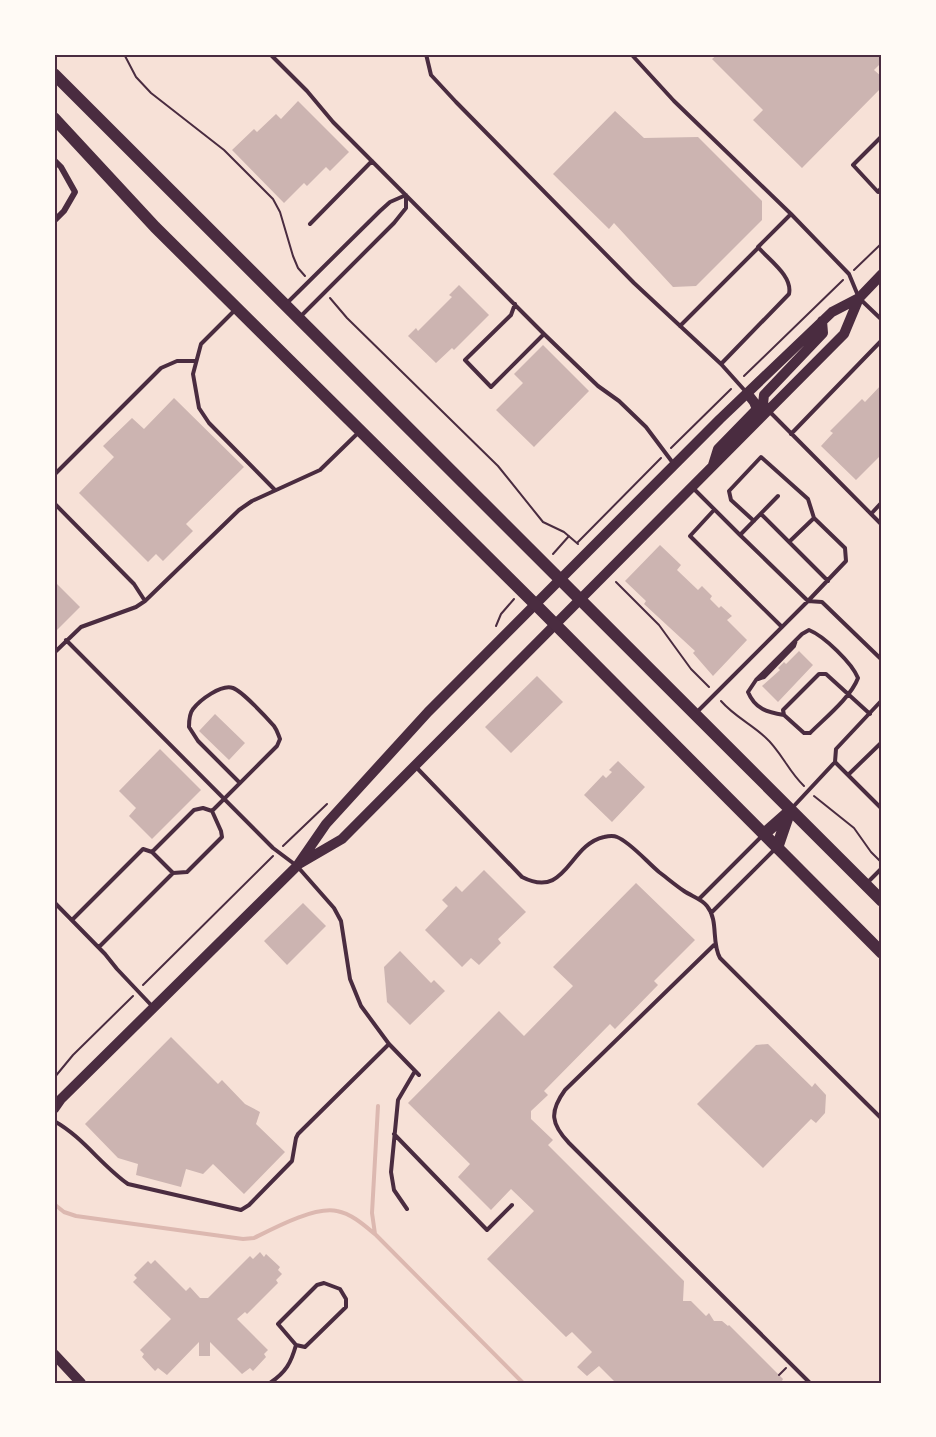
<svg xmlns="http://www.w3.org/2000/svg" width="936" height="1437" font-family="Signika,sans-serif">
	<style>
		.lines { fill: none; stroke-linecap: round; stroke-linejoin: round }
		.stream { stroke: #dcb8b0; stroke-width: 4 }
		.building { fill: #ccb4b1 }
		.path { stroke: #4a2c40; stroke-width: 2 }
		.service { stroke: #4a2c40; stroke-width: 4 }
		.minor { stroke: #4a2c40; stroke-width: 6 }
		.tertiary { stroke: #4a2c40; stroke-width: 10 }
		.primary { stroke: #4a2c40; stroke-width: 12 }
		.neatline { fill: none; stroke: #4a2c40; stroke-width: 2 }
	</style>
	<rect width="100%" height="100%" fill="#f7e1d7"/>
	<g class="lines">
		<!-- stream -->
		<path class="stream" d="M54 1204 64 1212 76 1216 243 1239 254 1238C274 1228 315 1206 337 1211 352 1214 364 1225 376 1235L523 1383
			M375 1234 372 1213 378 1106"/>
	</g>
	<!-- building -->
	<path class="building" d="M718 54H882V62L874 70 882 77V87L802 168 753 120 763 110 712 59Z
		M298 101 349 152 330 171 326 167 307 186 304 183 284 203 232 150 254 129 257 132 276 114 281 119Z
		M615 111 644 138 698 137 762 201V220L696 286 673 287 614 223 609 229 553 174Z
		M459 285 489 315 454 350 452 348 436 363 408 336 416 328 418 331 452 297 449 295Z
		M543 345 589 391 534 447 496 410 523 383 514 374Z
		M882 384V454L856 480 821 446 833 433 830 431 862 399 865 402Z
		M174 398 244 467 186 524 193 531 163 561 156 554 148 562 79 493 114 457 103 446 132 418 144 429Z
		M660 545 681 565 677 570 698 590 702 586 712 596 710 599 719 608 721 606 732 616 727 620 747 640 713 676 693 653 695 651 644 604 646 601 625 581Z
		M54 581 80 607 54 633Z
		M799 651 813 665 778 702 762 686 780 670 778 668 784 662 786 664Z
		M537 676 563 702 511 753 485 727Z
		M215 714 245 743 229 760 199 731Z
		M160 749 201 790 152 839 129 816 136 808 119 791Z
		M618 761 645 787 612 822 584 795 603 775 606 778 612 772 609 770Z
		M484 870 526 912 498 939 501 943 479 965 471 958 462 967 425 930 448 906 442 900 456 886 462 892Z
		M636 883 695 940 654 981 658 985 615 1029 610 1024 544 1091 548 1095 531 1111V1119L553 1140 548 1145 684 1281 683 1301H691L706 1316 709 1313 714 1321H722L728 1326 729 1325 783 1379 782 1381 784 1383H616L599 1366 587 1376 577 1367 592 1352 572 1332 566 1337 487 1259 534 1211 511 1189 491 1210 458 1177 470 1164 408 1103 499 1011 524 1036 573 986 553 967Z
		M303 903 326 926 287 965 264 941Z
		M400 951 431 983 434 980 445 991 410 1025 387 1002 384 967Z
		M171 1037 218 1084 222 1080 245 1104 260 1112 256 1124 285 1152 244 1194 213 1164 203 1174 186 1169 181 1187 136 1175 138 1164 118 1158 85 1124Z
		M768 1044 812 1087 815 1083 826 1095 825 1113 816 1123 811 1119 763 1168 697 1104 756 1045Z
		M260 1252 264 1257 266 1254 280 1267 278 1270 282 1274 276 1280 278 1283 247 1314 245 1312 237 1319 268 1350 264 1354 266 1357 253 1371 250 1368 242 1374 210 1342V1356H199V1342L167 1375 158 1368 155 1371 142 1357 144 1354 140 1350 171 1319 133 1282 137 1278 134 1275 148 1261 151 1264 155 1260 186 1291 190 1287 200 1298H208L250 1256 253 1259Z"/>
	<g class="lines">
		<!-- path -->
		<path class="path" d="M124 54 136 77 151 93 224 150 273 199 280 212 293 256 298 268 305 276
			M854 270 882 243
			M330 298 347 318 498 466 543 522 564 532 578 544
			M744 376 843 280
			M671 448 731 389
			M577 543 661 458
			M553 554 569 536
			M616 582 659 625 691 669 709 687
			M496 626 501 614 514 599
			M721 701C734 716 751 724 765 737 781 751 788 771 804 786
			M814 796 854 828 871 852 880 861
			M283 846 327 804
			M143 985 273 856
			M54 1078 73 1055 133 996
			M779 1375 786 1368"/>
		<!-- service -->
		<path class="service" d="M270 54 307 91 333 122 544 334 598 386 619 401 646 427 673 463
			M426 54 431 75 456 102 634 283 721 364 747 393
			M631 54 674 101 791 214 849 274 859 298 882 320
			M882 136 853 165 878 192 882 187
			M310 224 372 161
			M286 304 380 211 390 202 406 195V208L394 223 300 317
			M515 304 511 315 465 360 491 387 544 334
			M236 309 201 344 193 374 199 408 209 423 275 490
			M680 326 758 248
			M721 364 789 294C793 276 769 260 758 247L791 214
			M769 411 882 525
			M791 434 882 340
			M54 475 161 368 177 361H195
			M693 488 740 535 778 496
			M54 503 134 584 145 601
			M714 510 690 536 782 627
			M761 514 828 581
			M871 514 882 502
			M740 535 808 601 846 561 845 548 814 518 808 499 761 457 729 491 731 500 754 521
			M789 542 814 518
			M66 640 273 848 297 866 334 908 341 921 350 979 361 1006 389 1044 419 1075
			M54 653 81 627 136 607 145 601 239 510 252 501 320 470 358 433
			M758 679 764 677 794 646 796 640
			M697 712 808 601 822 602 882 660
			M784 715C767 712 755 709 748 692L756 680 802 634 809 630C824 636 852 663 858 678 851 697 825 718 810 733H804L784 715 783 710 819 674H826L870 714
			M835 762 836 749 882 700
			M416 767 522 877C567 900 568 845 604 837 608 836 613 835 617 837 630 842 647 862 659 872 667 878 675 885 684 891 691 896 702 899 707 906 719 921 711 942 720 958L882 1119
			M848 775 882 742
			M793 807 835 762 882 809
			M212 811 277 746 280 739C278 734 277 730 274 726 267 718 242 691 233 688 221 684 200 700 193 709 189 714 189 721 189 727L198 741 240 783
			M152 852 173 873
			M868 882 882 868
			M699 899 763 835
			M54 902 105 954 117 969 152 1006
			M711 913 774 850
			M72 920 143 849 152 852 194 810 203 808 212 811 221 831 222 837 187 872 173 873 99 947
			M714 945 565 1090C549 1112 551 1124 569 1143L810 1383
			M54 1121C83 1137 101 1165 128 1184L241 1210 249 1205 292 1161 296 1138 298 1134 389 1044
			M394 1134 487 1230 512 1205
			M407 1209 394 1190 391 1172 398 1100 415 1071
			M324 1283 340 1289 346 1299V1307L305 1347 296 1345 278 1324 317 1285Z
			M270 1383C286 1372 291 1363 296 1345"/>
		<!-- minor -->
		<path class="minor" d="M54 160 61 167 75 192 64 211 54 221"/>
		<!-- tertiary -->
		<path class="tertiary" d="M768 411 763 404 764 395 823 333 822 321
			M713 465 718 449 757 409 754 402 747 393
			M299 864 342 839 844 334 859 298
			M54 1109 61 1099 297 866 326 824 428 712 720 419 832 312 859 298 882 274
			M54 1354 81 1383"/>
		<!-- primary -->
		<path class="primary" d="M54 74 882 901
			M54 118 155 227 535 604 882 953
			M764 834 790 811
			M777 848 790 810"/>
	</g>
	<!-- border -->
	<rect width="936" height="1437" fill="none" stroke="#fffaf5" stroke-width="111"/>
	<rect x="56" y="56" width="824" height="1326" class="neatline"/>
</svg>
